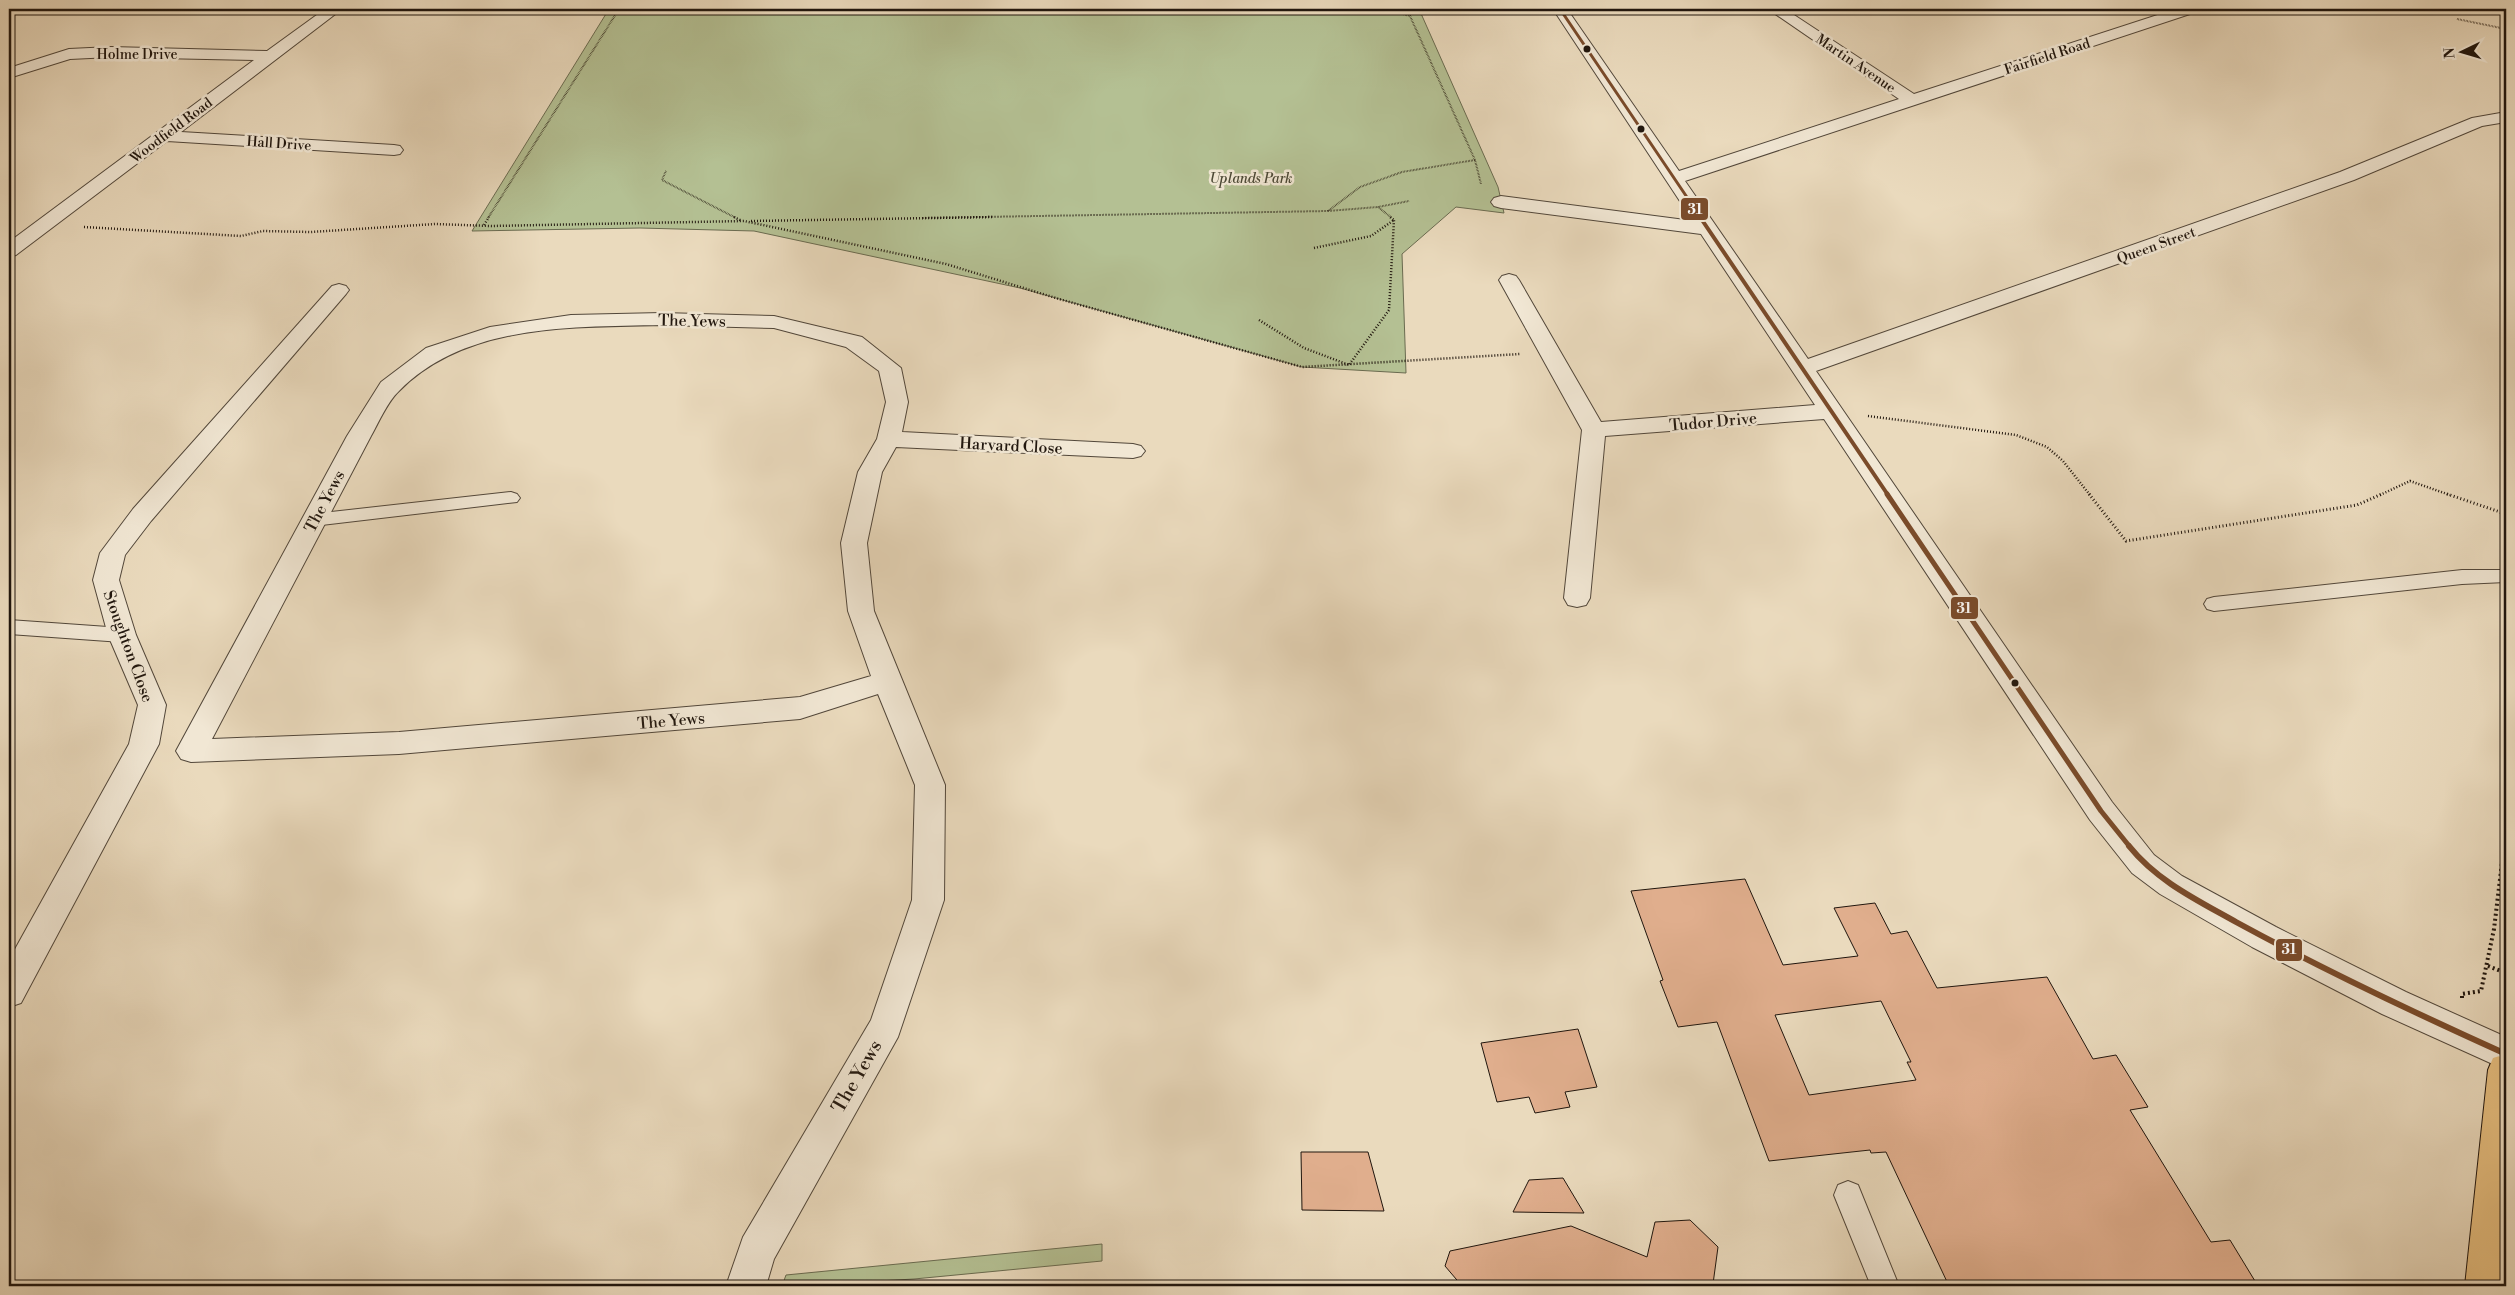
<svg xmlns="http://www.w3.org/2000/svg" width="2515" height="1295" font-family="'Libre Bodoni',serif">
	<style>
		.green { fill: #b4c093; stroke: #6a6b50 }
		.building { fill: #e0ae8d; stroke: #20160e; fill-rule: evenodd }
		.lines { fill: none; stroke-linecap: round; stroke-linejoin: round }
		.service-casing { stroke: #52473a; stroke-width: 2 }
		.minor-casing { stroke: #52473a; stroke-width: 2 }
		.trunk-casing { stroke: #20160e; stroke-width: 2 }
		.path-far3 { stroke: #20160e; stroke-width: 2; stroke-dasharray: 0.5 1; stroke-linecap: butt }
		.path-far2 { stroke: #20160e; stroke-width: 2.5; stroke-dasharray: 1 2; stroke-linecap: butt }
		.path-far1 { stroke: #20160e; stroke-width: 3; stroke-dasharray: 1 2.5; stroke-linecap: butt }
		.path { stroke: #20160e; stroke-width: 4; stroke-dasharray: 2 3; stroke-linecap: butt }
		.service { fill: #f1e7d4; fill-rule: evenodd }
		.minor { fill: #f1e7d4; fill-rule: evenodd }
		.trunk { fill: #e5bd7e; fill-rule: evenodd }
		.bus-1-far3-casing { stroke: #f1e7d4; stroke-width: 5.5 }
		.bus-1-far2-casing { stroke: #f1e7d4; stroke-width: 7 }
		.bus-1-far1-casing { stroke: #f1e7d4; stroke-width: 9 }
		.bus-1-casing { stroke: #f1e7d4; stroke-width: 10 }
		.bus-1-far3 { stroke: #7a4b2a; stroke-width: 3 }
		.bus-1-far2 { stroke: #7a4b2a; stroke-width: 4 }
		.bus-1-far1 { stroke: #7a4b2a; stroke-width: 5 }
		.bus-1 { stroke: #7a4b2a; stroke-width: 6 }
		.bus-dot { fill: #20160e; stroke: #f1e7d4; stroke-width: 2 }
		.labels { text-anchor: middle; stroke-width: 5; stroke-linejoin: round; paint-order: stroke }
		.far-street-label { font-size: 14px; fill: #20160e; stroke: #f1e7d4 }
		.far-park-label { font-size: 14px; font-style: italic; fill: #4c4936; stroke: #f1e7d4 }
		.street-label { font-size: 16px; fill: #20160e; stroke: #f1e7d4 }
		.near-street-label { font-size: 19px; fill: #20160e; stroke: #f1e7d4 }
		.line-badge { stroke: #f1e7d4; stroke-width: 2 }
		.badge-label { font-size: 14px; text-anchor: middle; font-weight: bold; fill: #fff }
	</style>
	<rect width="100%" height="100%" fill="#eadabd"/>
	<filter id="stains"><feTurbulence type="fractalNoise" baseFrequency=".004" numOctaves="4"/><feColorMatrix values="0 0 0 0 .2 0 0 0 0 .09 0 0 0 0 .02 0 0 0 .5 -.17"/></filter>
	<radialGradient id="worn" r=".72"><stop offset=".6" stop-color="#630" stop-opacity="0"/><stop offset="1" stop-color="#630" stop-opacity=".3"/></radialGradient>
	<!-- green -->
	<path class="green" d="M609 9H1419L1498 187 1504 213 1456 207 1402 254 1406 373 1302 367 1020 288 754 231 640 228 472 231Z
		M1102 1244V1261L914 1279 826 1284 825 1286H782L786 1275Z"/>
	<!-- building -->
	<path class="building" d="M1745 879 1783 965 1858 956 1834 908 1875 903 1891 934 1907 931 1937 988 2047 977 2093 1059 2116 1055 2148 1107 2130 1110 2211 1242 2230 1240 2258 1286H1949L1886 1152 1871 1153 1870 1150 1769 1161 1717 1022 1678 1027 1660 981 1663 980 1631 891ZM1881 1001 1911 1062H1907L1916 1080 1809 1095 1775 1015Z
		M1578 1029 1597 1087 1565 1092 1570 1107 1535 1113 1529 1097 1497 1102 1481 1043Z
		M1301 1152H1368L1384 1211 1302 1210Z
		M1563 1178 1584 1213 1513 1212 1529 1180Z
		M1690 1220 1718 1247 1713 1284 1716 1286H1462L1445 1266 1450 1251 1571 1226 1647 1257 1655 1222Z"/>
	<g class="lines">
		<defs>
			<path id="service" d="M511 492 517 494 520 498 517 502 313 526 307 524 304 520 307 516 313 514Z
				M2462 570H2506V582L2462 584 2214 611 2207 609 2204 604 2207 599 2214 597Z
				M9 620 122 628 129 630 132 635 129 640 122 642 9 634Z
				M1848 1181 1858 1185 1899 1286H1871L1834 1195 1838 1185Z"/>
			<path id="minor" d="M325 9H342L181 132 394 145 400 146 403 150 400 154 394 155 167 141 16 255 9 257V242L254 60 111 57 70 59 9 78V68L69 49 111 47 267 51Z
				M1553 9H1567L1679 171 1899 99 1768 9H1785L1914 94 2176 9H2198L2196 12 1685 181 1808 359 2340 172 2472 118 2506 112V122L2482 126 2354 180 1816 371 2112 802 2154 855 2182 876 2276 927 2406 992 2506 1037V1070L2382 1014 2252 947 2160 894 2132 873 2090 820 1824 419 1605 436 1590 598 1586 605 1577 607 1568 605 1564 598 1582 430 1499 280 1502 276 1509 274 1516 276 1519 280 1601 422 1815 405 1701 234 1501 208 1494 206 1491 202 1494 198 1501 196 1693 221Z
				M2424 9H2444L2436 14 2427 12Z
				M339 284 346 286 349 290 346 294 151 521 125 555 119 580 136 635 166 705 159 744 21 1003 9 1007V960L129 744 138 705 108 635 93 580 100 553 133 509 332 286Z
				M662 313 774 316 862 337 901 368 908 402 902 432 1133 444 1141 446 1145 451 1141 456 1133 458 896 447 882 472 867 543 874 611 945 785 944 900 898 1037 774 1259 766 1286H726L743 1237 871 1020 912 900 915 785 878 694 800 719 399 754 191 762 181 759 176 751 347 436 381 382 426 348 490 327 571 315ZM662 325 774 328 846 347 879 371 886 402 877 439 858 472 841 543 848 611 871 676 800 697 399 732 212 739 371 436C379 422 387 402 399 391 466 323 574 327 662 325Z"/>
			<path id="trunk" d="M2506 1054 2505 1286H2465L2488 1070 2493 1058Z"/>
		</defs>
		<!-- service casing -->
		<use href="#service" class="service-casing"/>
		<!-- minor casing -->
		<use href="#minor" class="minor-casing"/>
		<!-- trunk casing -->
		<use href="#trunk" class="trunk-casing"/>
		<!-- path-far3 -->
		<path class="path-far3" d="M2457 19 2506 29
			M1475 160 1481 184
			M666 171 662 180 736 218
			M1378 207 1392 218
			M1328 211 1360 187 1402 172 1475 160 1410 16 1385 9
			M488 218 619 9
			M922 218 1328 211 1378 207 1409 201"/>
		<!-- path-far2 -->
		<path class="path-far2" d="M734 217 742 221
			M751 221 994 217
			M484 225 489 217
			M84 227 241 236 263 231 311 232 435 224 491 226 744 221 946 264 1059 299 1302 367 1520 354
			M1314 248 1371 236 1394 220 1390 217
			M1259 320 1304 348 1349 365 1389 310 1394 220
			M1868 416 2016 435 2047 447 2063 461 2090 495
			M2380 495 2410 481 2450 495"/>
		<!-- path-far1 -->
		<path class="path-far1" d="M2089 494 2126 541 2357 505 2382 494
			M2447 494 2506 514
			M2504 847 2506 824"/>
		<!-- path -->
		<path class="path" d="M2488 966 2506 973
			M2462 998V994L2481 991 2494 929 2504 846"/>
		<!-- service -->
		<use href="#service" class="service"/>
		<!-- minor -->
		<use href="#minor" class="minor"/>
		<!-- trunk -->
		<use href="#trunk" class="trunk"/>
		<defs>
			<path id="bus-1-far3" d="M1560 9 1701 218"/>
			<path id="bus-1-far2" d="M1700 217 1888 495"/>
			<path id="bus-1-far1" d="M1887 494 2101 811 2130 847"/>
			<path id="bus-1" d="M2129 846C2157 881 2197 900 2236 922 2324 970 2415 1013 2506 1054"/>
		</defs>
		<!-- bus-1-far3 casing -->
		<use href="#bus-1-far3" class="bus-1-far3-casing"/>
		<!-- bus-1-far2 casing -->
		<use href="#bus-1-far2" class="bus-1-far2-casing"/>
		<!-- bus-1-far1 casing -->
		<use href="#bus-1-far1" class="bus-1-far1-casing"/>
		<!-- bus-1 casing -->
		<use href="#bus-1" class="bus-1-casing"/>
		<!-- bus-1-far3 -->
		<use href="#bus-1-far3" class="bus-1-far3"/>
		<!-- bus-1-far2 -->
		<use href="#bus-1-far2" class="bus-1-far2"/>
		<!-- bus-1-far1 -->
		<use href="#bus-1-far1" class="bus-1-far1"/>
		<!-- bus-1 -->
		<use href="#bus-1" class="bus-1"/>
	</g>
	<!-- markers -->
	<g class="bus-dot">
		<circle cx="1587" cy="49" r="4.5"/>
		<circle cx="1641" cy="129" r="4.5"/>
		<circle cx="2015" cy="683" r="4.5"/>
	</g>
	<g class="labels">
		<!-- far-street labels -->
		<g class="far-street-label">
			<text x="137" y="59">Holme Drive</text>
			<text transform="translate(2047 56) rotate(-18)" y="5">Fairfield Road</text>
			<text transform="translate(1856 63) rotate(34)" y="5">Martin Avenue</text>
			<text transform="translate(171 130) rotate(-37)" y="5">Woodfield Road</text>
			<text transform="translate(279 143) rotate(4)" y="5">Hall Drive</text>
			<text transform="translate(2156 245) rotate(-20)" y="5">Queen Street</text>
		</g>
		<!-- far-park labels -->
		<g class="far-park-label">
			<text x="1251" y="183">Uplands Park</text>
		</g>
		<!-- street labels -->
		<g class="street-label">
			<text transform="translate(692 320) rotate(1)" y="6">The Yews</text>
			<text transform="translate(1713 421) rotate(-5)" y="6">Tudor Drive</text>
			<text transform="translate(1011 445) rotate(3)" y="6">Harvard Close</text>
			<text transform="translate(324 501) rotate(-62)" y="6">The Yews</text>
			<text transform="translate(129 646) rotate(70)" y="6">Stoughton Close</text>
			<text transform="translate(671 720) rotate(-5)" y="6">The Yews</text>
		</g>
		<!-- near-street labels -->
		<g class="near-street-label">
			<text transform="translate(856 1076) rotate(-60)" y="7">The Yews</text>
		</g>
	</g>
	<g class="line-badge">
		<rect x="1680" y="197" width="29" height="24" rx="5" fill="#7a4b2a"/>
		<rect x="1950" y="596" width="29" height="24" rx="5" fill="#7a4b2a"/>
		<rect x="2275" y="938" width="28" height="24" rx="5" fill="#7a4b2a"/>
	</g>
	<g class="badge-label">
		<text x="1695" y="214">31</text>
		<text x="1964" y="613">31</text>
		<text x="2289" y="954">31</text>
	</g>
	<!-- margin -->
	<rect width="2515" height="1295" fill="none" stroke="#eadabd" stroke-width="30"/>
	<rect x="10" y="10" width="2495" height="1275" fill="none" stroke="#20160e" stroke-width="2.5"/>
	<rect x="15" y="15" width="2485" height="1265" fill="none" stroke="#20160e"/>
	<!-- north arrow -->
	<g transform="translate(2462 52) rotate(265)" stroke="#f1e7d4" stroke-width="4" paint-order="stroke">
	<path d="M0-4L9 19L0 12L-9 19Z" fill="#20160e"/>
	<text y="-8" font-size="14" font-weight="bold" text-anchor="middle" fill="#20160e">N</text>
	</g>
	<rect width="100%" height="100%" filter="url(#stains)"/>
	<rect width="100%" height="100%" fill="url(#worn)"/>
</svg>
